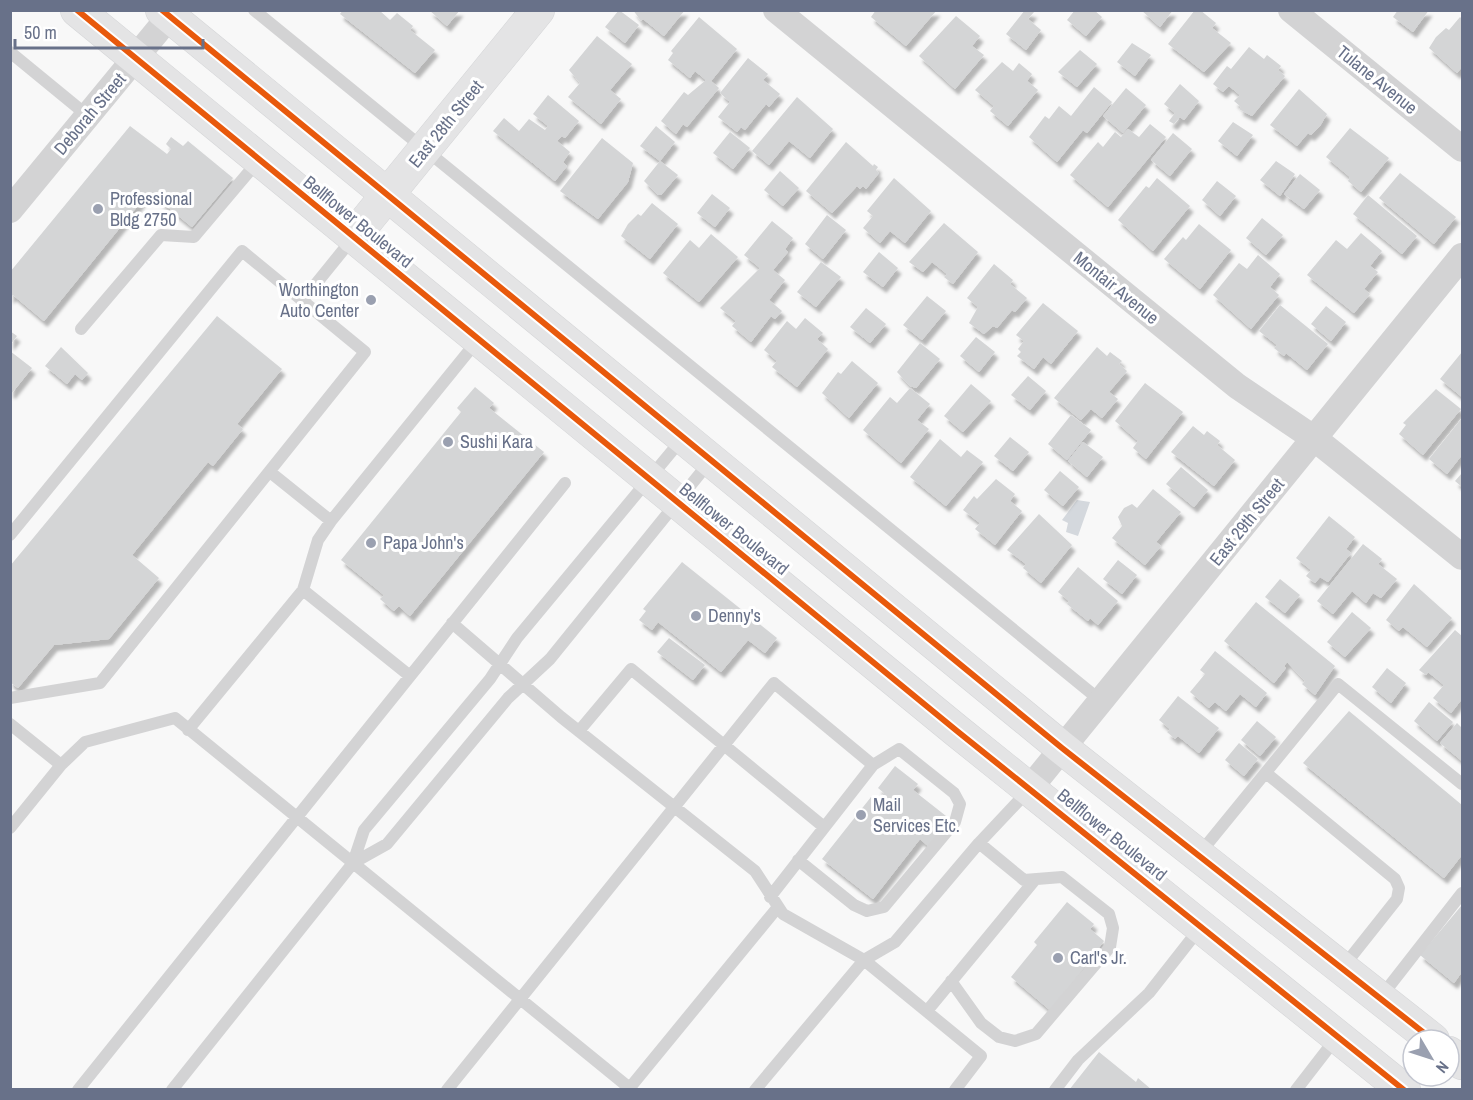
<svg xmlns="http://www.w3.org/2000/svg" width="1473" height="1100" font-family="'Archivo Narrow',sans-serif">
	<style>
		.water { fill: #d4d8dd }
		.building { fill: #d4d5d6; filter: url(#shadow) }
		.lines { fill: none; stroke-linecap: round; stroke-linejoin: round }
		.secondary-casing { stroke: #d4d5d7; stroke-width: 34 }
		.lane { stroke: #d3d3d4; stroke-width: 12 }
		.street { stroke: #d3d3d4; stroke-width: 26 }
		.secondary { stroke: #e4e4e5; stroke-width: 33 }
		.cycleway-casing { stroke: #fff; stroke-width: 10 }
		.cycleway { stroke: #e8590c; stroke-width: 6 }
		.poi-dot { fill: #9aa0b0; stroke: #fff; stroke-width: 2 }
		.labels { text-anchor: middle; stroke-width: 6; stroke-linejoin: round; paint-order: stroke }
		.street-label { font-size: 18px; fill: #687189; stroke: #fff }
		.poi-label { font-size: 18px; fill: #687189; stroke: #fff; text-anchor: start }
	</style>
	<defs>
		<filter id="shadow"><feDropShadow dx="3.5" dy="6" stdDeviation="1.5" flood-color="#0004"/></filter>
	</defs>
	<rect width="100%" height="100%" fill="#f8f8f8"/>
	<!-- water -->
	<path class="water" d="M1077 500 1090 502 1078 536 1066 532 1068 523 1062 520Z"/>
	<!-- building -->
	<path class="building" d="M343 10H379L390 20 397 13 413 26 410 30 435 50 415 73 340 14Z
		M429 10H460L447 26Z
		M619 10 639 25 625 43 605 27Z
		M633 10H685L664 36 643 19 641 21Z
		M876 10H937L906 46 871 17Z
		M1025 10 1034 12 1028 19 1041 30 1026 50 1006 34Z
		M1075 10H1094L1102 17 1086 36 1067 20Z
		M1141 10H1173L1160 27Z
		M1195 10H1200L1216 23 1212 28 1231 43 1204 72 1168 44Z
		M1398 10H1429L1413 32 1393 17Z
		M956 16 980 36 972 46 984 55 955 89 919 56Z
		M699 17 737 49 711 81 719 88 687 127 683 124 676 134 661 121 684 92 688 95 706 80 695 71 690 78 668 60 673 53 671 51Z
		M1460 17 1462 19V67L1457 73 1429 48 1436 37 1446 28 1449 30Z
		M597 36 632 64 610 90 621 99 601 124 568 97 580 83 569 70Z
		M1132 43 1151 55 1135 76 1117 62Z
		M1249 47 1264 59 1267 55 1281 66 1278 70 1285 76 1252 116 1239 109 1241 107 1234 101 1240 95 1229 86 1223 92 1213 84 1227 66 1231 69Z
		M1080 50 1097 64 1077 87 1058 72Z
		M748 58 768 74 763 80 780 94 769 107 766 104 745 130 741 127 737 132 718 117 730 102 720 93Z
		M1002 62 1013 71 1019 63 1032 74 1027 81 1038 90 1008 126 990 111 994 106 975 90Z
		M1180 84 1199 101 1184 120 1180 117 1174 124 1169 121 1175 113 1164 104Z
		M1094 87 1112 102 1087 133 1083 130 1057 162 1029 137 1045 116 1049 119 1059 106 1071 116Z
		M1126 88 1146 105 1123 133 1103 116Z
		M1299 89 1327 114 1320 126 1311 135 1308 133 1297 146 1270 125Z
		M548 95 579 121 565 138 562 136 557 141 570 152 563 162 567 166 555 181 493 131 504 118 519 131 529 119 545 130 548 126 533 114Z
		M797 97 833 129 810 158 789 141 769 165 752 151Z
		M1233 122 1253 135 1237 156 1218 141Z
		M1150 124 1166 137 1108 207 1070 175 1098 142 1103 147 1115 132 1121 137 1128 129 1139 137Z
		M130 126 167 154 171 149 166 144 171 137 183 146 188 141 233 178 192 227 149 192 44 321 13 295 10 298V272Z
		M656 126 675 142 660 161 640 146Z
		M1350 128 1389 158 1361 192 1348 181 1350 177 1326 157Z
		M730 132 750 148 733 169 713 153Z
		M1173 133 1192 149 1170 176 1151 160Z
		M602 138 633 163 628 182 598 219 560 191Z
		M846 142 873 166 874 164 878 167 876 170 879 173 866 189 863 186 860 189 857 186 832 213 806 191Z
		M660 161 678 175 661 195H658L644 181Z
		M1276 161 1295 174 1280 196 1260 180Z
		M780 171 799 188 783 206 764 190Z
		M1400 173 1456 217 1434 244 1379 198Z
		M1300 174 1320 190 1304 209 1284 194Z
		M894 178 931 211 905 243 890 231 880 243 863 228 873 216 867 211Z
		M1157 178 1190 206 1153 251 1118 220 1146 186 1149 188Z
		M1217 181 1236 196 1220 216 1202 200Z
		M712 194 730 208 715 227 697 213Z
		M1368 195 1417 236 1402 254 1353 214Z
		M652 203 678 224 650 259 621 236 628 224 638 214 641 216Z
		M827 215 846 230 823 259 805 244Z
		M1262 218 1283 235 1266 255 1246 238Z
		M772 221 793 238 785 249 788 252 773 270 785 280 769 300 782 311 775 319 771 316 751 342 732 326 736 321 720 308 760 268 744 255Z
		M944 223 978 252 953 284 944 277 947 274 932 262 923 272 909 262Z
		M1199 224 1231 250 1200 289 1164 259 1183 237 1186 240Z
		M1361 233 1382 251 1370 266 1378 272 1364 289 1370 294 1354 313 1307 275 1336 240 1347 249Z
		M711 234 738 257 699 302 663 273 690 240 699 248Z
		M879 252 898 268 883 287 863 272Z
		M1258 255 1280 274 1270 287 1279 295 1251 329 1213 295 1239 263 1247 269Z
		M821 262 841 277 816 307 797 292Z
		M994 264 1013 280 1010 284 1027 298 1015 312 1012 310 997 328 993 326 984 334 969 323 978 307 967 298Z
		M927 296 946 311 922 340 903 325Z
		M1043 303 1078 331 1051 364 1043 357 1034 369 1017 356 1021 352 1018 349 1024 341 1016 335Z
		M1280 305 1328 344 1307 370 1286 353 1284 356 1274 348 1277 345 1259 331Z
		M1326 306 1346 322 1331 341 1311 324Z
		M866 308 886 324 870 343 850 327Z
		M217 316 282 369 237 424 243 429 213 466 208 462 132 555 159 578 109 639 54 645 18 688 10 682V566Z
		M805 318 823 333 817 339 828 349 797 387 772 367 777 361 764 350 787 321 796 329Z
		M10 331 17 336 10 345Z
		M976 337 995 352 979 372 960 356Z
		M920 343 940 359 916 388 910 386 897 372Z
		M61 347 88 373 82 380 75 374 67 384 45 366Z
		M1097 347 1107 356 1110 352 1122 361 1119 364 1127 371 1109 392 1118 399 1102 418 1091 409 1081 420 1054 398Z
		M10 351 32 368 12 393 10 392Z
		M1462 352V397L1440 379Z
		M852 361 878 383 849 418 822 393 838 372 841 374Z
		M1028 376 1046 391 1030 410 1011 395Z
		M1145 383 1183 412 1146 459 1133 448 1138 441 1115 421Z
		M971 384 991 401 963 432 944 416Z
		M475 387 494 403 489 408 544 452 410 616 399 606 394 611 380 599 384 595 341 560 461 412 457 408Z
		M910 388 930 404 917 420 929 429 901 463 863 430 890 397 897 403Z
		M1436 389 1461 409 1423 455 1399 434 1406 425 1403 423Z
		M1071 415 1091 430 1067 460 1048 444Z
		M1462 418V455L1447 474 1429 459Z
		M1193 426 1204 435 1207 431 1220 441 1217 445 1235 460 1214 486 1171 452Z
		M1010 437 1029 452 1013 471 994 456Z
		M940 439 961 457 967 450 983 462 946 506 910 477Z
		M1083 442 1103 457 1087 477 1068 461Z
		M1181 467 1208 490 1194 507 1166 484Z
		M1060 471 1079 487 1063 506 1044 490Z
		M1462 473V487L1455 481Z
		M996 479 1015 494 1010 501 1022 511 995 545 975 529 980 523 963 510 974 496 977 499Z
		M1153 489 1181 512 1156 542 1161 546 1145 565 1112 538 1122 526 1118 517 1124 508 1132 504 1137 508Z
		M1039 514 1072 545 1041 583 1023 568 1026 564 1007 550Z
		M1329 516 1355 537 1346 549 1351 553 1328 582 1320 577 1315 583 1306 576 1311 570 1296 558Z
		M1363 544 1382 559 1378 564 1397 579 1381 598 1373 593 1366 603 1352 591 1333 614 1317 601Z
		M1118 560 1137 575 1122 594 1103 579Z
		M682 562 777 638 765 653 748 640 721 672 658 622 652 630 639 620 646 611 643 609Z
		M1078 567 1118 601 1098 625 1090 618 1088 621 1067 604 1069 601 1058 592Z
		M1280 579 1300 595 1285 613 1265 597Z
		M1414 584 1452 618 1427 647 1403 627 1399 631 1386 620Z
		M1256 602 1335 666 1315 695 1302 684 1305 681 1287 662 1284 666 1286 668 1274 683 1224 641Z
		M1352 612 1371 628 1345 657 1327 642Z
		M1455 630 1462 636V699L1451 713 1433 698 1444 685 1428 672 1426 675 1419 670Z
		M669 638 705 665 693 680 657 652Z
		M1215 651 1267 693 1256 707 1240 694 1226 711 1215 702 1209 708 1190 692 1205 674 1200 670Z
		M1387 668 1406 683 1391 703 1372 687Z
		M1178 696 1219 728 1199 753 1178 736 1175 739 1167 732 1170 729 1159 720Z
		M1429 702 1453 722 1437 741 1414 721Z
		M1349 711 1462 805V855L1444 878 1303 763Z
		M1257 721 1276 737 1260 756 1241 740Z
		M1457 723 1462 728V761L1440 743Z
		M1239 743 1258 759 1244 776 1225 760Z
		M895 766 918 784 913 790 946 816 942 821 945 824 928 846 920 839 873 899 822 859 871 797 878 802 884 793 878 788Z
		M1067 902 1094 924 1090 929 1104 941 1051 1011 1011 977 1037 945 1034 942Z
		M1462 905V972L1454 983 1420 955Z
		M1099 1052 1136 1082 1138 1078 1152 1090H1069Z"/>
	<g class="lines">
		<defs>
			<path id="secondary" d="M77 10 957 731 1404 1090
				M162 10 1062 748 1433 1040
				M353 237 538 10
				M1449 1053 1462 1063"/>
		</defs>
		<!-- secondary casing -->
		<use href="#secondary" class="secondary-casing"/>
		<!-- lane -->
		<path class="lane" d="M254 10 1101 701
			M10 52 88 116
			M302 301 353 238
			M81 329 161 235 194 237 258 161
			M270 472 331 521
			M10 535 242 251 365 352 100 683 10 698
			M303 590 410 676
			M452 623 561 717 755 871 783 914 864 960 981 1056 955 1090
			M10 724 61 765
			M188 730 303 590 318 540 331 521 477 341
			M579 731 631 669 824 827
			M1266 773 1395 879 1399 888 1397 899 1343 967
			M10 828 61 765 85 742 175 718 632 1090
			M1200 853 1338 684 1462 784
			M798 860 854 905 867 911 884 907 955 822 960 804 954 793 899 749 873 765
			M353 863 387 844 508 698 550 659 711 460
			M951 981 981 1023 999 1037 1015 1041 1036 1034 1110 947 1113 928 1109 914 1062 877 1024 880 979 843
			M1380 998 1462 893
			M927 1011 1034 881
			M78 1090 565 483
			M172 1090 353 863 364 830 490 679 517 638 682 439
			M447 1090 774 683 873 765 770 897
			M628 1090 778 907
			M755 1090 864 960 895 942 979 843 1028 791
			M1055 1090 1078 1060 1149 993 1200 928
			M1296 1090 1337 1037"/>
		<!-- street -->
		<path class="street" d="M776 10 1237 386 1315 439 1462 557
			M1291 10 1462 149
			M10 210 169 17
			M1030 788 1462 256"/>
		<!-- secondary -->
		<use href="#secondary" class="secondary"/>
		<defs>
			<path id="cycleway" d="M77 10 957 731 1404 1090
				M162 10 1062 748 1433 1040"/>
		</defs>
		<!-- cycleway casing -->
		<use href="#cycleway" class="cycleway-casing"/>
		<!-- cycleway -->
		<use href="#cycleway" class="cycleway"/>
	</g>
	<!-- markers -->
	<g class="poi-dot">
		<circle cx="98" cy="209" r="6"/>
		<circle cx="371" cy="300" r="6"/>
		<circle cx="448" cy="442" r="6"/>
		<circle cx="371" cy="543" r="6"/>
		<circle cx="696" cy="616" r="6"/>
		<circle cx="861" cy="815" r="6"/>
		<circle cx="1058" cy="958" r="6"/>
	</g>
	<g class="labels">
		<!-- street labels -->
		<g class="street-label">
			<text transform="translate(1377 80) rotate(39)" y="6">Tulane Avenue</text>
			<text transform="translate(90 114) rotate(-50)" y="6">Deborah Street</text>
			<text transform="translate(446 124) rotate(-51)" y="6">East 28th Street</text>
			<text transform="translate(358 222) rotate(39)" y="6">Bellflower Boulevard</text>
			<text transform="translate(1116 288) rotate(39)" y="6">Montair Avenue</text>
			<text transform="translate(1247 522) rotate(-51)" y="6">East 29th Street</text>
			<text transform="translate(734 529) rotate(39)" y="6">Bellflower Boulevard</text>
			<text transform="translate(1112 835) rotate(39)" y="6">Bellflower Boulevard</text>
		</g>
		<!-- poi labels -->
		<g class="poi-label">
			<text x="110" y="205">Professional<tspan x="110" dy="21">Bldg 2750</tspan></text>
			<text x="359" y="296" text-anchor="end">Worthington<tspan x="359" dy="21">Auto Center</tspan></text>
			<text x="460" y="448">Sushi Kara</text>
			<text x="383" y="549">Papa John's</text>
			<text x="708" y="622">Denny's</text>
			<text x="873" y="811">Mail<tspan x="873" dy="21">Services Etc.</tspan></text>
			<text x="1070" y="964">Carl's Jr.</text>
		</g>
	</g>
	<!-- border -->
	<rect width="1473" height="1100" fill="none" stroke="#687189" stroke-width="24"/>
	<!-- north arrow -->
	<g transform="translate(1431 1058) rotate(129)"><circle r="28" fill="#ffffff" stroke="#c3c6d0" stroke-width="1.5"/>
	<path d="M0-4.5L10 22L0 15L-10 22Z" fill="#9aa0b0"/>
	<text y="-9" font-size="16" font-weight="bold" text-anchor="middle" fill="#687189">N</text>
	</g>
	<!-- scale -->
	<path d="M15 39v9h188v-9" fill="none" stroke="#687189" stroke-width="3"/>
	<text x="24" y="39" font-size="18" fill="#687189" stroke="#ffffff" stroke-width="4.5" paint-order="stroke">50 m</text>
</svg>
